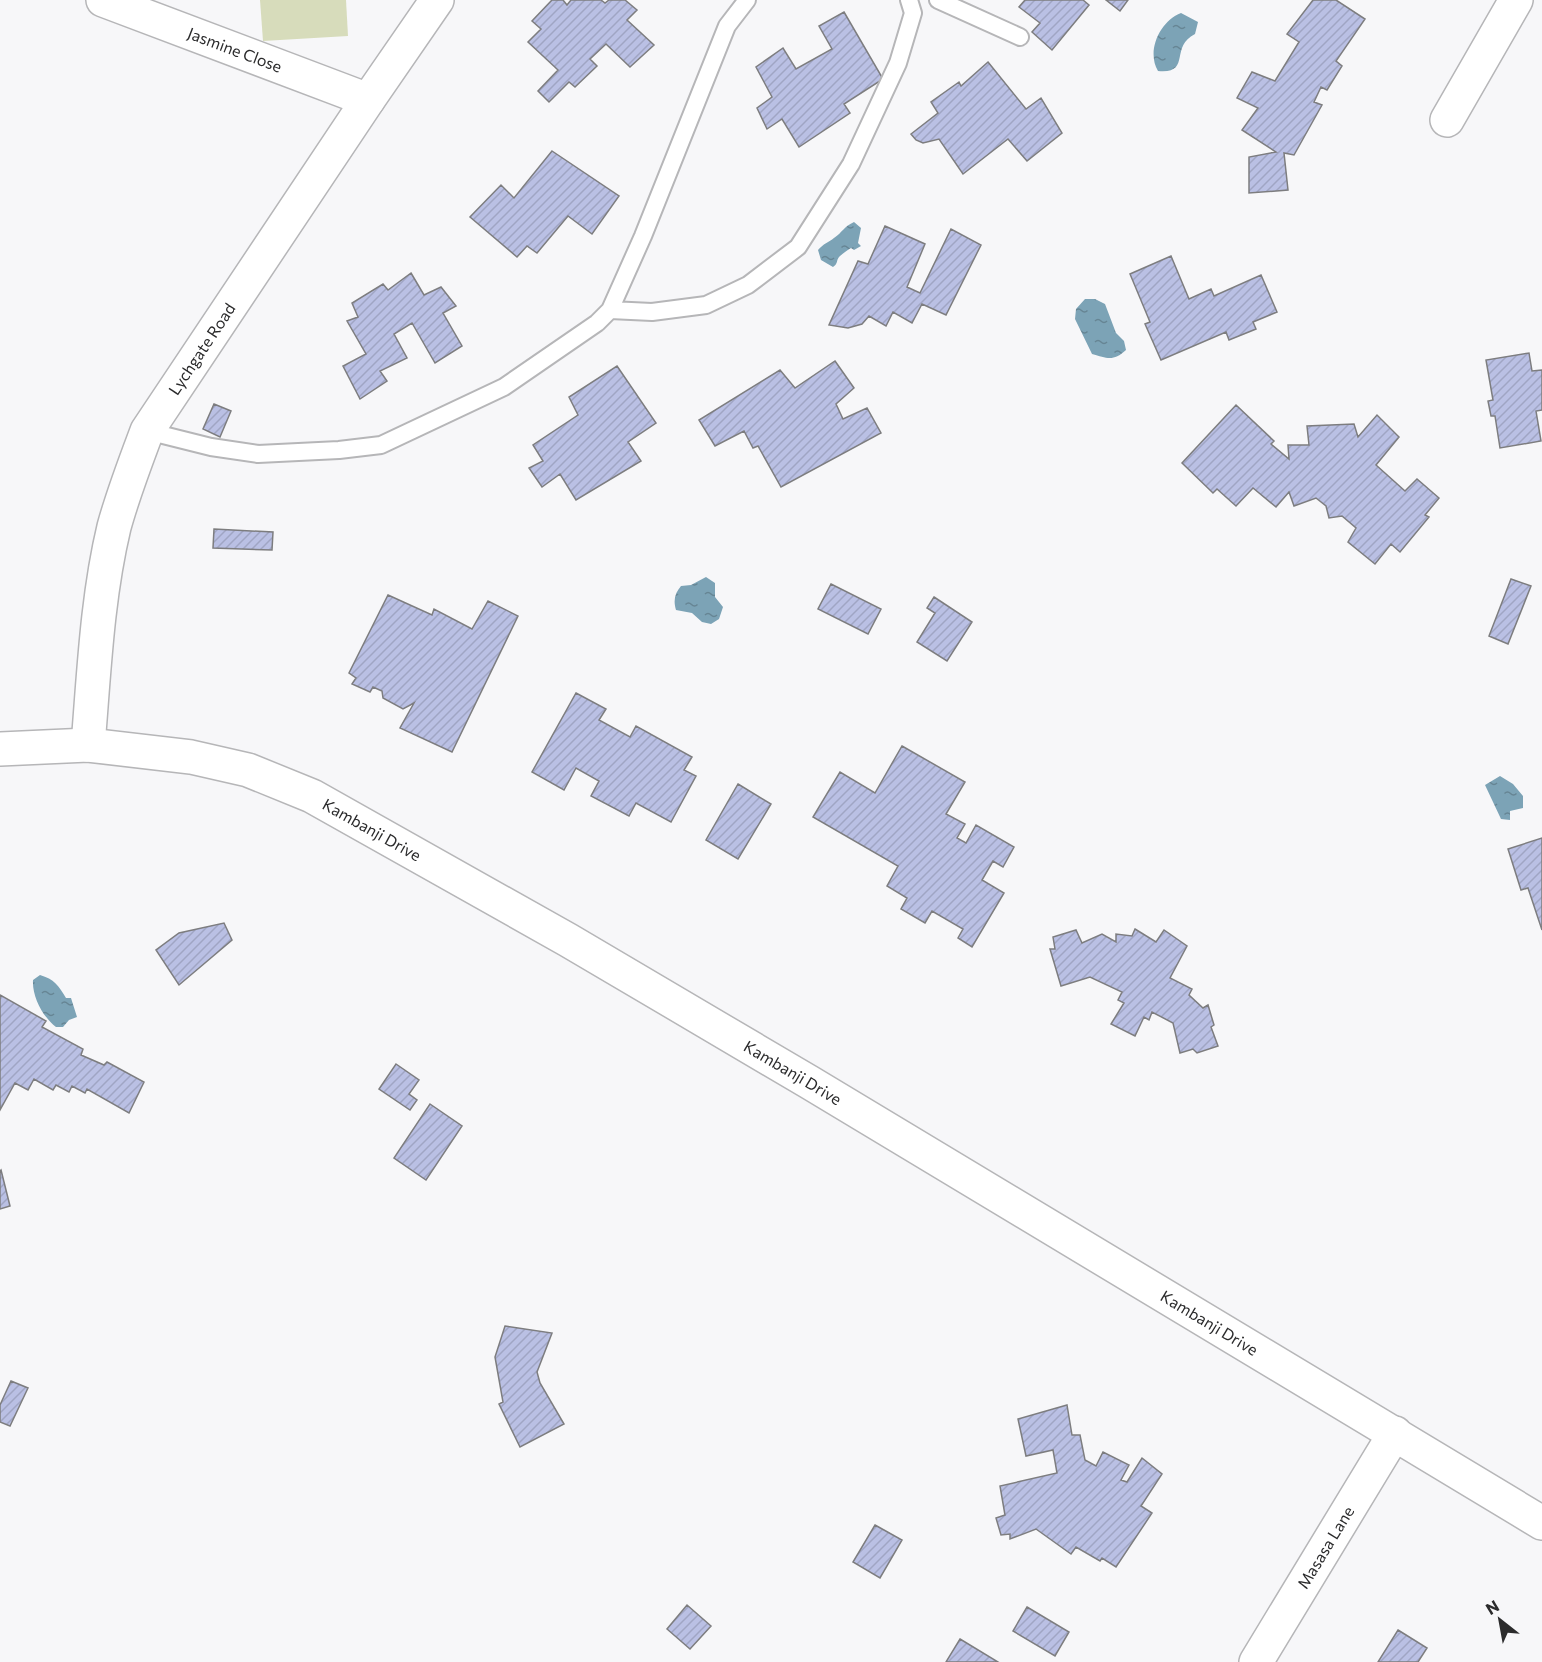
<svg xmlns="http://www.w3.org/2000/svg" width="1542" height="1662" font-family="Commissioner,sans-serif">
	<style>
		.green { fill: #d7dcbb }
		.water { fill: url(#water-ripples) }
		.building { fill: url(#building-hatch); stroke: #7d7d7f; stroke-width: 1.5 }
		.lines { fill: none; stroke-linecap: round; stroke-linejoin: round }
		.service-casing { stroke: #b6b6b8; stroke-width: 20 }
		.minor-casing { stroke: #b6b6b8; stroke-width: 36 }
		.service { stroke: #fff; stroke-width: 16 }
		.minor { stroke: #fff; stroke-width: 33 }
		.labels { text-anchor: middle; stroke-width: 4.5; stroke-linejoin: round; paint-order: stroke }
		.street-label { font-size: 16px; fill: #2b2b2c; stroke: #f7f7f9 }
	</style>
	<defs>
		<pattern id="water-ripples" width="26" height="14" patternUnits="userSpaceOnUse" patternTransform="scale(1.5)"><rect width="26" height="14" fill="#7ca3b6"/><path d="M2 4q2-2 4 0t4 0M15 11q2-2 4 0t4 0" fill="none" stroke="#668594"/></pattern>
		<pattern id="building-hatch" width="6" height="6" patternUnits="userSpaceOnUse" patternTransform="scale(1.5)"><rect width="6" height="6" fill="#bac0e4"/><path d="M-1 1l2-2M0 6l6-6M5 7l2-2" fill="none" stroke="#a0a5c4"/></pattern>
	</defs>
	<rect width="100%" height="100%" fill="#f7f7f9"/>
	<!-- green -->
	<path class="green" d="M260 0H346L348 36 263 41Z"/>
	<!-- water -->
	<path class="water" d="M1181 13 1198 22 1195 34C1169 47 1192 74 1158 71 1146 51 1160 21 1181 13Z
		M854 222 861 228 858 243 861 246 854 250 851 248C848 250 842 254 839 257 836 261 838 264 833 267L821 260 818 250C823 244 829 242 834 238 843 232 843 227 854 222Z
		M1085 299H1095L1105 304 1116 333 1124 341 1126 350C1113 362 1107 358 1092 354L1075 319 1076 309Z
		M706 577 715 583V597L723 607 719 619 711 624 702 622 692 613 676 610C673 600 675 593 681 586L691 585Z
		M1500 776 1513 784 1523 796V808L1510 811V820L1501 819 1485 785Z
		M40 975C54 979 59 986 66 998H71L77 1017 69 1020 63 1027H56C43 1017 32 997 33 980Z"/>
	<!-- building -->
	<path class="building" d="M552 0H563L567 5 571 0H601L605 3 609 0H625L637 10 627 20 654 45 630 67 606 44 590 59 597 66 575 87 569 82 549 102 538 91 558 70 528 42 541 29 532 21Z
		M1025 0H1083L1089 5 1052 50 1032 32 1040 23 1019 7Z
		M1106 0H1128L1120 11Z
		M1313 0H1336L1365 19 1336 61 1342 66 1327 90 1321 87 1314 102 1322 105 1294 155 1284 153 1288 190 1249 193V157L1276 152 1242 130 1258 108 1237 98 1252 72 1275 81 1299 42 1287 34Z
		M844 12 883 79 844 104 850 113 799 147 782 119 767 129 757 108 772 97 756 67 783 48 796 69 832 49 819 26Z
		M988 62 1026 109 1041 98 1062 133 1027 161 1008 139 963 174 939 139 923 143 916 140 911 134 938 113 931 102 959 82 961 86Z
		M552 151 619 196 592 234 568 216 537 253 527 246 517 257 470 217 501 185 514 198Z
		M885 226 925 244 907 287 920 293 951 229 981 245 946 315 922 304 912 323 893 312 886 326 869 316 862 324 848 328 829 325 858 261 868 264Z
		M1171 256 1189 299 1211 289 1214 296 1261 275 1277 312 1253 322 1256 329 1229 340 1226 332 1161 360 1145 324 1150 322 1130 274Z
		M411 273 424 295 441 287 456 306 443 313 462 346 435 363 412 323 394 334 407 358 380 371 387 381 360 399 343 366 366 354 347 321 358 317 352 303 383 284 388 290Z
		M1529 353 1532 371 1542 370V410L1536 411 1541 441 1500 448 1495 416H1491L1488 401 1493 400 1486 360Z
		M835 361 854 388 836 404 843 419 867 408 881 433 781 487 758 446 753 448 744 431 715 446 699 420 780 370 795 388Z
		M617 366 656 423 628 442 641 461 576 500 560 474 542 487 529 468 543 461 533 445 578 415 569 397Z
		M214 404 231 411 220 437 203 429Z
		M1236 405 1274 441 1271 444 1289 459 1288 445H1309L1307 426 1354 424 1358 437 1377 415 1399 437 1376 465 1405 491 1417 479 1439 498 1425 515 1429 517 1400 552 1391 544 1375 564 1348 542 1356 528 1342 516 1329 518 1326 506 1316 498 1294 506 1289 492 1276 507 1253 488 1236 506 1217 489 1213 493 1182 463Z
		M214 529 273 532 272 550 213 548Z
		M1511 579 1531 586 1508 644 1489 636Z
		M831 584 881 609 868 634 818 609Z
		M388 595 432 615 434 609 472 629 488 601 518 616 452 752 400 728 414 703 403 709 383 698 382 691 373 687 370 692 352 684 356 678 349 673Z
		M934 597 972 622 947 661 917 642 935 613 927 608Z
		M576 693 606 709 599 720 630 737 636 726 692 757 684 770 696 776 671 822 636 803 629 816 591 796 599 781 576 768 564 790 532 772Z
		M902 746 965 782 946 814 965 824 957 838 966 843 976 825 1014 847 1003 867 993 861 982 880 1004 893 972 947 958 938 963 929 932 911 925 923 901 909 907 898 887 886 898 866 813 817 840 772 875 793Z
		M738 784 771 804 738 859 706 840Z
		M1542 838V930L1528 888 1521 890 1508 849Z
		M224 923 232 940 179 985 156 950 179 933Z
		M1135 929 1156 942 1164 930 1187 946 1170 978 1192 989 1189 995 1203 1008 1208 1005 1214 1025 1211 1027 1218 1046 1197 1053 1193 1049 1180 1053 1173 1023 1152 1012 1149 1020 1144 1017 1135 1036 1111 1024 1124 1003 1118 1000 1122 992 1090 977 1061 986 1050 949H1055L1053 937 1076 930 1082 943 1102 934 1116 942V934L1132 936Z
		M0 995 46 1021 42 1027 83 1049 81 1055 104 1065 107 1062 144 1082 129 1113 87 1089 85 1093 72 1086 69 1092 56 1085 53 1090 34 1079 28 1090 15 1083 0 1110Z
		M396 1064 419 1080 409 1094 417 1100 410 1110 379 1089Z
		M430 1104 462 1126 426 1180 394 1158Z
		M1 1170 10 1206 0 1209V1171Z
		M505 1326 552 1333 537 1372 540 1383 564 1424 520 1447 499 1404 503 1402 495 1357Z
		M11 1381 28 1388 10 1426 0 1422V1405Z
		M1067 1405 1072 1435H1080L1085 1460 1096 1466 1103 1452 1129 1465 1121 1480 1127 1482 1142 1458 1162 1474 1141 1506 1152 1513 1116 1567 1102 1558 1100 1561 1076 1547 1071 1554 1036 1529 1010 1539V1534L1001 1535 996 1518 1005 1515 1000 1486 1057 1473 1053 1450 1026 1456 1018 1419Z
		M875 1525 902 1540 880 1578 853 1562Z
		M687 1605 711 1626 690 1649 667 1629Z
		M1027 1607 1069 1632 1055 1656 1013 1631Z
		M1398 1630 1427 1648 1418 1662H1378Z
		M960 1639 998 1662H946Z"/>
	<g class="lines">
		<defs>
			<path id="service" d="M938 0 1020 37
				M610 310 652 312 706 305 748 285 798 247 851 164 898 63 913 13 909 0
				M147 431 211 447 258 454 339 450 381 445 504 387 597 323 610 310 643 236 727 26 747 0"/>
			<g id="minor">
				<path id="s1" d="M103 0 368 100"/>
				<path d="M1447 120 1516 0"/>
				<path id="s2" d="M88 745C94 673 97 598 114 527 123 494 135 463 147 431L368 100 437 0"/>
				<path id="s3" d="M0 749 88 745 191 757 248 770 312 796 568 940 809 1082 1542 1523"/>
				<path id="s4" d="M1256 1662 1395 1433"/>
			</g>
		</defs>
		<!-- service casing -->
		<use href="#service" class="service-casing"/>
		<!-- minor casing -->
		<use href="#minor" class="minor-casing"/>
		<!-- service -->
		<use href="#service" class="service"/>
		<!-- minor -->
		<use href="#minor" class="minor"/>
	</g>
	<g class="labels">
		<!-- street labels -->
		<g class="street-label">
			<text dy="6" stroke="none"><textPath href="#s1" startOffset="141">Jasmine Close</textPath></text>
			<text dy="6" stroke="none"><textPath href="#s2" startOffset="420">Lychgate Road</textPath></text>
			<text dy="6" stroke="none"><textPath href="#s3" startOffset="388">Kambanji Drive</textPath></text>
			<text dy="6" stroke="none"><textPath href="#s3" startOffset="874">Kambanji Drive</textPath></text>
			<text dy="6" stroke="none"><textPath href="#s3" startOffset="1360">Kambanji Drive</textPath></text>
			<text dy="6" stroke="none"><textPath href="#s4" startOffset="134">Masasa Lane</textPath></text>
		</g>
	</g>
	<!-- north arrow -->
	<g transform="translate(1500 1620) rotate(329)" stroke="#f7f7f9" stroke-width="4.5" paint-order="stroke">
	<path d="M0-4.5L10 22L0 15L-10 22Z" fill="#2b2b2c"/>
	<text y="-9" font-size="16" font-weight="bold" text-anchor="middle" fill="#2b2b2c">N</text>
	</g>
</svg>
